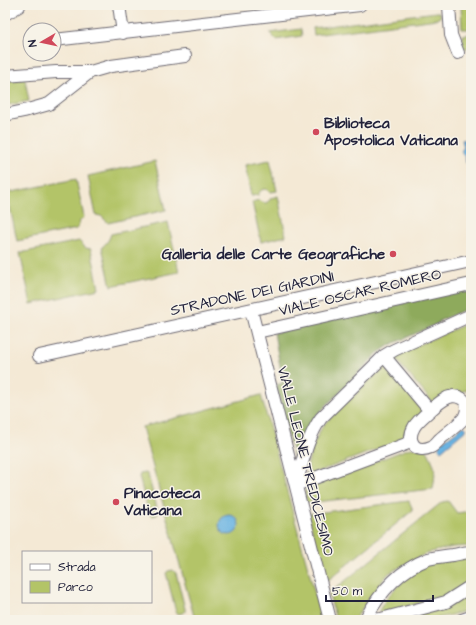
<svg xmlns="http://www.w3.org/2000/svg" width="476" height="625" font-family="'Architects Daughter',sans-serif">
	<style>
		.green { fill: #b3c467; stroke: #6a7351 }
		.forest { fill: #8eaa5c; stroke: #58664c }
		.water { fill: #6ab4e2; stroke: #466b8e }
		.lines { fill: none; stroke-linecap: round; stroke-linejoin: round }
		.street-casing { stroke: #6c6871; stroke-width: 14 }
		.street { stroke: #fff; stroke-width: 12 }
		.poi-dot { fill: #d1495b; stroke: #f7f3e8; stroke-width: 1.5 }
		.labels { text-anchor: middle; stroke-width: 3; stroke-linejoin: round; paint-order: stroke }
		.poi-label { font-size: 15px; font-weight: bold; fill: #22223b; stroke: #f7f3e8; text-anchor: start }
		.street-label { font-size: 15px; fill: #22223b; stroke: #f7f3e8 }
	</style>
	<rect width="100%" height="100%" fill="#f7f3e8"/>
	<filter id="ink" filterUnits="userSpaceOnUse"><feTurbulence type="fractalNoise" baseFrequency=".025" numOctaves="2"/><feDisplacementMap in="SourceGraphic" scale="8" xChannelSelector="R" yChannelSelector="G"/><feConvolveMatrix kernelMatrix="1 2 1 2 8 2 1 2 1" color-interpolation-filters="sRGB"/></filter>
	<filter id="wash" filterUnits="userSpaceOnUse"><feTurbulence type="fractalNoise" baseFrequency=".012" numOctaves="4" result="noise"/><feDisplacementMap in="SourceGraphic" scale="16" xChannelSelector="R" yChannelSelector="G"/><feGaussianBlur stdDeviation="0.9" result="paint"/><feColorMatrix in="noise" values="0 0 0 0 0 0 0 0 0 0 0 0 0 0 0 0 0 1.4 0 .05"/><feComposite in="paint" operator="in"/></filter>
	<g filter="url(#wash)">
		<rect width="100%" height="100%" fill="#f4e9d5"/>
		<!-- green -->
		<path class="green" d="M461 6H471V29H462Z
			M436 12H439L441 15 440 17 437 19 314 35 313 28Z
			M301 29 302 36 276 40 270 33Z
			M471 34V47L463 49V35Z
			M25 79 29 101 8 105 5 94V81Z
			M270 160 277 191 270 192C266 187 260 189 258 195L251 196 245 165Z
			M155 161 166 210 108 223 101 216 96 215 88 176Z
			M76 179 84 217 80 221 77 229 17 241 7 193Z
			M278 196 286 236 261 242 252 202 259 200 261 202 266 203 270 200 271 198Z
			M168 222 179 272 111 286 102 247C107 243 109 240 111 234Z
			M79 241 86 248 91 249 99 289 31 304 20 253Z
			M471 322V393L464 390 462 394 432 402 399 363 395 357 399 353Z
			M385 366 423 410 409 437 310 475 308 474C305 461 317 435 324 424L381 369Z
			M261 395 322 620H195L142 427Z
			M410 448 427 450C436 467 436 470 433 489L306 503 305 491 308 487Z
			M146 473 148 475 158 512 157 515 152 516 149 514 139 477 140 474Z
			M409 501 413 510 326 582 308 514Z
			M448 501 457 513 471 511V546L453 547 427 553 389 573 383 580 354 620H336L329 594 442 502Z
			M468 558 471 559V579L467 583 444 597 381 613 379 611C387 593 414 568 434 563 445 560 456 560 468 558Z
			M173 570 176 573 185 609V612L179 614 176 612 166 573 168 571Z
			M471 594V610L431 620H398L447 607Z"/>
		<!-- forest -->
		<path class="forest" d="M471 287V307L439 321V323L390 345 378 353 315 417 306 432 297 462H295L276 385 283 383 274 333Z"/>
		<!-- water -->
		<path class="water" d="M471 136V162L466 163 465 156 463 155C461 152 461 150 464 147L462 140 469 139Z
			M464 426 467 429 441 451 439 448V444Z
			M219 525a10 10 0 1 1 20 0a10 10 0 1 1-20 0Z"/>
	</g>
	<g filter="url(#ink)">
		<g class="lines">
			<defs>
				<path id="street" d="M119 5 123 33
					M449 5 451 35 458 53
					M5 14 19 6
					M54 40 360 5
					M5 76 56 72H90L111 66 185 56
					M5 115 24 111 49 104 90 72
					M251 310 330 620
					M257 332 471 284
					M39 356 471 261
					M384 356 430 411
					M453 396C467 397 470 407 464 418 457 426 448 432 440 439 437 442 434 446 431 447 415 454 406 441 414 427 417 421 440 401 447 398 448 397 451 397 453 396Z
					M296 484C303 461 307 438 321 418L378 362 384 356 394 350 471 315
					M296 485 406 444
					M365 620C379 593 399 570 428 559 436 557 445 556 453 555 459 554 465 552 471 552
					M371 620 381 619 446 602 471 586
					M462 620 471 617"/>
			</defs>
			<!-- street casing -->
			<use href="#street" class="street-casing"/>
			<!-- street -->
			<use href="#street" class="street"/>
		</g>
	</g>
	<!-- markers -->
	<g class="poi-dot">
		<circle cx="316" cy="132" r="4"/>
		<circle cx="393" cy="254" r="4"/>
		<circle cx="116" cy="502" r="4"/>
	</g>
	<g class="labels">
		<!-- poi labels -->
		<g class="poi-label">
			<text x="324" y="128">Biblioteca<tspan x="324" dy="17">Apostolica Vaticana</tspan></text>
			<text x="385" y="259" text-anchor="end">Galleria delle Carte Geografiche</text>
			<text x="124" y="498">Pinacoteca<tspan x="124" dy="17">Vaticana</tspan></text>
		</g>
		<!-- street labels -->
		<g class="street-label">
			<text transform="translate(360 292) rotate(-13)" y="5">VIALE OSCAR ROMERO</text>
			<text transform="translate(252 293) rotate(-12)" y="5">STRADONE DEI GIARDINI</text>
			<text transform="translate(306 461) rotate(76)" y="5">VIALE LEONE TREDICESIMO</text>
		</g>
	</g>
	<!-- margin -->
	<rect width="476" height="625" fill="none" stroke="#f7f3e8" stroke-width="20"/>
	<!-- legend -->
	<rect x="22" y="551" width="130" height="52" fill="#f7f3e8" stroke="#a29fa3"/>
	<rect x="30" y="564" width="20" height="6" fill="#ffffff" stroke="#a29fa3"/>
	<text x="58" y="571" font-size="12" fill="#22223b">Strada</text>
	<rect x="30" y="581" width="20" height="12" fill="#b3c467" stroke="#a29fa3"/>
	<text x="58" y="591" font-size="12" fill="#22223b">Parco</text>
	<!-- north arrow -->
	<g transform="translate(42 42) rotate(261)"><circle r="19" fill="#f7f3e8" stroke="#a29fa3"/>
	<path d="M0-3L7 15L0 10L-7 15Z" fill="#d1495b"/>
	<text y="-6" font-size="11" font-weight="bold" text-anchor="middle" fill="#22223b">N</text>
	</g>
	<!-- scale -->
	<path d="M326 595v6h107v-6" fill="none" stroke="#22223b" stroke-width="2"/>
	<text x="332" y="595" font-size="12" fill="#22223b" stroke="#f7f3e8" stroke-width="3" paint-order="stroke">50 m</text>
</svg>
